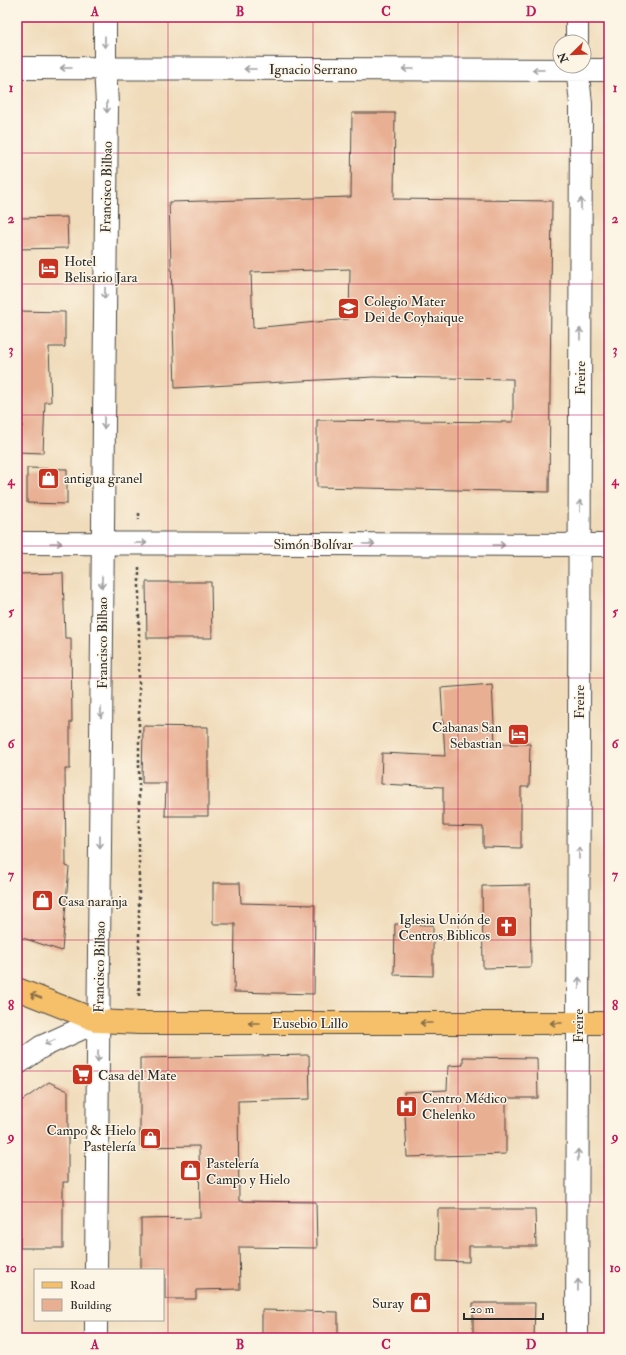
<svg xmlns="http://www.w3.org/2000/svg" width="626" height="1355" font-family="'IM FELL Double Pica',serif">
	<style>
		.building { fill: #e8af93; fill-rule: evenodd }
		.lines { fill: none; stroke-linecap: round; stroke-linejoin: round }
		.minor-casing { stroke: #494641; stroke-width: 24 }
		.major-casing { stroke: #494641; stroke-width: 24 }
		.path { stroke: #494641; stroke-width: 2.5; stroke-dasharray: 3 3; stroke-linecap: butt }
		.minor { stroke: #fff; stroke-width: 22 }
		.major { stroke: #f6c06b; stroke-width: 22 }
		.oneway { stroke: #a0a0a0 }
		.oneway2 { stroke: #866e48 }
		.grid { fill: none; stroke: #c2185b; stroke-width: 1; stroke-opacity: 0.55 }
		.labels { text-anchor: middle; stroke-width: 3; stroke-linejoin: round; paint-order: stroke }
		.street-label { font-size: 14px; fill: #2b2b2b; stroke: #fcf5e5 }
		.poi-label { font-size: 14px; fill: #2b2b2b; stroke: #fcf5e5; text-anchor: start }
		.neatline { fill: none; stroke: #c2185b; stroke-width: 1.5 }
		.grid-label { font-size: 13px; text-anchor: middle; font-weight: bold; fill: #c2185b }
	</style>
	<rect width="100%" height="100%" fill="#fcf5e5"/>
	<filter id="ink" filterUnits="userSpaceOnUse"><feTurbulence type="fractalNoise" baseFrequency=".025" numOctaves="2"/><feDisplacementMap in="SourceGraphic" scale="8" xChannelSelector="R" yChannelSelector="G"/><feConvolveMatrix kernelMatrix="1 2 1 2 8 2 1 2 1" color-interpolation-filters="sRGB"/></filter>
	<filter id="wash" filterUnits="userSpaceOnUse"><feTurbulence type="fractalNoise" baseFrequency=".012" numOctaves="4" result="noise"/><feDisplacementMap in="SourceGraphic" scale="16" xChannelSelector="R" yChannelSelector="G"/><feGaussianBlur stdDeviation="0.9" result="paint"/><feColorMatrix in="noise" values="0 0 0 0 0 0 0 0 0 0 0 0 0 0 0 0 0 1.4 0 .05"/><feComposite in="paint" operator="in"/></filter>
	<g filter="url(#wash)">
		<rect width="100%" height="100%" fill="#f0dcbb"/>
		<g id="blocks">
			<!-- building -->
			<path class="building" d="M352 113H395L394 199 552 201 549 492 317 487V420L513 422V379L373 377 175 388 169 202 351 197ZM350 269 349 319 253 328 251 272Z
				M67 217 68 248 17 249V218Z
				M17 311 65 312V347H49L51 402H45L43 453 17 452V426L22 427 19 347H17Z
				M27 468 67 469V504L27 503Z
				M63 573 65 638H71L72 722H70V769H65L66 866 69 867 62 951 17 936V574Z
				M146 582H211L212 638H147Z
				M492 684 495 744H530L529 787H521V848L483 847V827L443 826V787L381 784 382 753 445 756 441 688Z
				M143 726 208 727V816H165L166 783H142Z
				M213 883H240L241 903 315 905 314 994 234 992 235 924H213Z
				M530 885 531 967 483 968 482 886Z
				M395 924 433 925V976L394 975Z
				M309 1055 310 1099 238 1101 239 1201 316 1202 317 1248 239 1247 240 1289 196 1290V1299H165V1274H163V1270H141V1219L200 1218 199 1146 140 1147V1058Z
				M463 1057 537 1058 538 1098H506V1154L407 1157 404 1092 447 1090 448 1066 463 1065Z
				M49 1082 68 1091V1182H63V1248H20V1199H17V1104Z
				M438 1209H535L536 1246H469V1262L437 1261Z
				M473 1303H535L534 1338H473Z
				M262 1310 338 1312V1338H262Z"/>
		</g>
	</g>
	<g filter="url(#ink)">
		<use href="#blocks" fill-opacity="0" stroke="#494641" stroke-width="1"/>
		<g class="lines">
			<defs>
				<path id="minor" d="M577 42V17
					M577 66 581 104 577 1338
					M17 68 609 70
					M17 543 609 545
					M17 1064 41 1047 98 1021
					M96 1270 107 104 105 68V17
					M96 1338V1320"/>
				<path id="major" d="M17 989 98 1021 139 1023H609"/>
			</defs>
			<!-- minor casing -->
			<use href="#minor" class="minor-casing"/>
			<!-- major casing -->
			<use href="#major" class="major-casing"/>
			<!-- path -->
			<path class="path" d="M139 513V520
				M139 567V998"/>
			<!-- minor -->
			<use href="#minor" class="minor"/>
			<!-- major -->
			<use href="#major" class="major"/>
		</g>
		<!-- one-way arrows -->
		<defs><path id="oneway-shaft" d="M-6 0H5M1.5-3L5.5 0L1.5 3" fill="none" stroke-width="1.6" stroke-linecap="round" stroke-linejoin="round"/></defs>
		<g class="oneway">
			<use href="#oneway-shaft" transform="translate(105 42) rotate(90)"/>
			<use href="#oneway-shaft" transform="translate(66 68) rotate(-180)"/>
			<use href="#oneway-shaft" transform="translate(250 69) rotate(-180)"/>
			<use href="#oneway-shaft" transform="translate(408 69) rotate(-180)"/>
			<use href="#oneway-shaft" transform="translate(538 70) rotate(-180)"/>
			<use href="#oneway-shaft" transform="translate(107 107) rotate(90)"/>
			<use href="#oneway-shaft" transform="translate(581 204) rotate(-90)"/>
			<use href="#oneway-shaft" transform="translate(105 293) rotate(91)"/>
			<use href="#oneway-shaft" transform="translate(580 334) rotate(-90)"/>
			<use href="#oneway-shaft" transform="translate(104 423) rotate(91)"/>
			<use href="#oneway-shaft" transform="translate(580 506) rotate(-90)"/>
			<use href="#oneway-shaft" transform="translate(56 543)"/>
			<use href="#oneway-shaft" transform="translate(141 543)"/>
			<use href="#oneway-shaft" transform="translate(369 544)"/>
			<use href="#oneway-shaft" transform="translate(499 545)"/>
			<use href="#oneway-shaft" transform="translate(102 582) rotate(90)"/>
			<use href="#oneway-shaft" transform="translate(101 712) rotate(90)"/>
			<use href="#oneway-shaft" transform="translate(100 842) rotate(90)"/>
			<use href="#oneway-shaft" transform="translate(579 853) rotate(-90)"/>
			<use href="#oneway-shaft" transform="translate(579 983) rotate(-90)"/>
			<use href="#oneway-shaft" transform="translate(50 1042) rotate(156)"/>
			<use href="#oneway-shaft" transform="translate(98 1056) rotate(91)"/>
			<use href="#oneway-shaft" transform="translate(578 1155) rotate(-90)"/>
			<use href="#oneway-shaft" transform="translate(578 1285) rotate(-90)"/>
		</g>
		<g class="oneway2">
			<use href="#oneway-shaft" transform="translate(36 996) rotate(-160)"/>
			<use href="#oneway-shaft" transform="translate(254 1023) rotate(180)"/>
			<use href="#oneway-shaft" transform="translate(426 1023) rotate(180)"/>
			<use href="#oneway-shaft" transform="translate(556 1023) rotate(180)"/>
		</g>
	</g>
	<!-- grid -->
	<path class="grid" d="M168 17V1338M313 17V1338M458 17V1338M17 153H609M17 284H609M17 415H609M17 546H609M17 678H609M17 809H609M17 940H609M17 1071H609M17 1202H609"/>
	<!-- icons -->
	<defs>
		<symbol id="hotel-square" viewBox="-11 -11 22 22"><rect x="-9" y="-9" width="18" height="18" rx="4" fill="#c8321e" stroke="#fcf5e5"/><path d="M-6-4.5h1.5V1H6V5H4.5V3h-9V5H-6ZM-4 0a1.8 1.8 0 1 1 3.6 0ZM.5 0V-2.5h3Q6-2.5 6 0Z" fill="#fff"/></symbol>
		<symbol id="school-square" viewBox="-11 -11 22 22"><rect x="-9" y="-9" width="18" height="18" rx="4" fill="#c8321e" stroke="#fcf5e5"/><path d="M0-5L7-2L0 1L-7-2ZM-4 1L0 2.5L4 1V4Q0 6-4 4Z" fill="#fff"/></symbol>
		<symbol id="shop-square" viewBox="-11 -11 22 22"><rect x="-9" y="-9" width="18" height="18" rx="4" fill="#c8321e" stroke="#fcf5e5"/><path d="M-5-2.5h2.3a2.7 3.5 0 0 1 5.4 0H5L5.5 6h-11ZM-1.5-2.5h3a1.5 2.3 0 0 0-3 0Z" fill="#fff"/></symbol>
		<symbol id="church-square" viewBox="-11 -11 22 22"><rect x="-9" y="-9" width="18" height="18" rx="4" fill="#c8321e" stroke="#fcf5e5"/><path d="M-1.2-6h2.4v3.5h3.3v2.4h-3.3V6h-2.4V-.1h-3.3v-2.4h3.3Z" fill="#fff"/></symbol>
		<symbol id="supermarket-square" viewBox="-11 -11 22 22"><rect x="-9" y="-9" width="18" height="18" rx="4" fill="#c8321e" stroke="#fcf5e5"/><path d="M-6-5.5h2.5l.6 2H6L4.5 2H-2.5L-4.4-4H-6ZM-1.5 3.2a1.3 1.3 0 1 0 .1 0ZM3 3.2a1.3 1.3 0 1 0 .1 0Z" fill="#fff"/></symbol>
		<symbol id="hospital-square" viewBox="-11 -11 22 22"><rect x="-9" y="-9" width="18" height="18" rx="4" fill="#c8321e" stroke="#fcf5e5"/><path d="M-5-5h3v3.5h4V-5h3V5h-3V1.5h-4V5h-3Z" fill="#fff"/></symbol>
	</defs>
	<g fill-rule="evenodd">
		<use href="#hotel-square" x="36" y="256" width="25" height="25"/>
		<use href="#school-square" x="336" y="296" width="25" height="25"/>
		<use href="#shop-square" x="36" y="466" width="25" height="25"/>
		<use href="#hotel-square" x="506" y="722" width="25" height="25"/>
		<use href="#shop-square" x="30" y="888" width="25" height="25"/>
		<use href="#church-square" x="494" y="914" width="25" height="25"/>
		<use href="#supermarket-square" x="70" y="1062" width="25" height="25"/>
		<use href="#hospital-square" x="394" y="1094" width="25" height="25"/>
		<use href="#shop-square" x="138" y="1126" width="25" height="25"/>
		<use href="#shop-square" x="178" y="1158" width="25" height="25"/>
		<use href="#shop-square" x="408" y="1290" width="25" height="25"/>
	</g>
	<g class="labels">
		<!-- street labels -->
		<g class="street-label">
			<text x="313" y="74">Ignacio Serrano</text>
			<text transform="translate(106 187) rotate(-89)" y="5">Francisco Bilbao</text>
			<text transform="translate(580 378) rotate(-90)" y="5">Freire</text>
			<text x="313" y="549">Simón Bolívar</text>
			<text transform="translate(102 643) rotate(-90)" y="5">Francisco Bilbao</text>
			<text transform="translate(579 702) rotate(-90)" y="5">Freire</text>
			<text transform="translate(99 967) rotate(-89)" y="5">Francisco Bilbao</text>
			<text x="310" y="1028">Eusebio Lillo</text>
			<text transform="translate(578 1026) rotate(-90)" y="5">Freire</text>
		</g>
		<!-- poi labels -->
		<g class="poi-label">
			<text x="64" y="266">Hotel<tspan x="64" dy="16">Belisario Jara</tspan></text>
			<text x="364" y="306">Colegio Mater<tspan x="364" dy="16">Dei de Coyhaique</tspan></text>
			<text x="64" y="483">antigua granel</text>
			<text x="502" y="732" text-anchor="end">Cabanas San<tspan x="502" dy="16">Sebastian</tspan></text>
			<text x="58" y="906">Casa naranja</text>
			<text x="490" y="924" text-anchor="end">Iglesia Unión de<tspan x="490" dy="16">Centros Biblicos</tspan></text>
			<text x="98" y="1080">Casa del Mate</text>
			<text x="422" y="1103">Centro Médico<tspan x="422" dy="16">Chelenko</tspan></text>
			<text x="136" y="1135" text-anchor="end">Campo &amp; Hielo<tspan x="136" dy="16">Pastelería</tspan></text>
			<text x="206" y="1168">Pastelería<tspan x="206" dy="16">Campo y Hielo</tspan></text>
			<text x="404" y="1308" text-anchor="end">Suray</text>
		</g>
	</g>
	<!-- margin -->
	<rect width="626" height="1355" fill="none" stroke="#fcf5e5" stroke-width="44"/>
	<!-- legend -->
	<rect x="34" y="1269" width="130" height="52" fill="#fcf5e5" stroke="#a8a49b"/>
	<rect x="42" y="1282" width="20" height="6" fill="#f6c06b" stroke="#a8a49b"/>
	<text x="70" y="1289" font-size="12" fill="#2b2b2b">Road</text>
	<rect x="42" y="1299" width="20" height="12" fill="#e8af93" stroke="#a8a49b"/>
	<text x="70" y="1309" font-size="12" fill="#2b2b2b">Building</text>
	<!-- north arrow -->
	<g transform="translate(572 54) rotate(247)"><circle r="19" fill="#fcf5e5" stroke="#a8a49b"/>
	<path d="M0-3L7 15L0 10L-7 15Z" fill="#c8321e"/>
	<text y="-6" font-size="11" font-weight="bold" text-anchor="middle" fill="#2b2b2b">N</text>
	</g>
	<!-- scale -->
	<path d="M464 1313v6h79v-6" fill="none" stroke="#2b2b2b" stroke-width="2"/>
	<text x="470" y="1313" font-size="12" fill="#2b2b2b" stroke="#fcf5e5" stroke-width="3" paint-order="stroke">20 m</text>
	<rect x="22" y="22" width="582" height="1311" class="neatline"/>
	<g class="grid-label">
		<text x="95" y="16">A</text>
		<text x="240" y="16">B</text>
		<text x="386" y="16">C</text>
		<text x="531" y="16">D</text>
		<text x="11" y="92">1</text>
		<text x="615" y="92">1</text>
		<text x="11" y="223">2</text>
		<text x="615" y="223">2</text>
		<text x="11" y="354">3</text>
		<text x="615" y="354">3</text>
		<text x="11" y="485">4</text>
		<text x="615" y="485">4</text>
		<text x="11" y="616">5</text>
		<text x="615" y="616">5</text>
		<text x="11" y="748">6</text>
		<text x="615" y="748">6</text>
		<text x="11" y="879">7</text>
		<text x="615" y="879">7</text>
		<text x="11" y="1010">8</text>
		<text x="615" y="1010">8</text>
		<text x="11" y="1141">9</text>
		<text x="615" y="1141">9</text>
		<text x="11" y="1272">10</text>
		<text x="615" y="1272">10</text>
		<text x="95" y="1349">A</text>
		<text x="240" y="1349">B</text>
		<text x="386" y="1349">C</text>
		<text x="531" y="1349">D</text>
	</g>
</svg>
